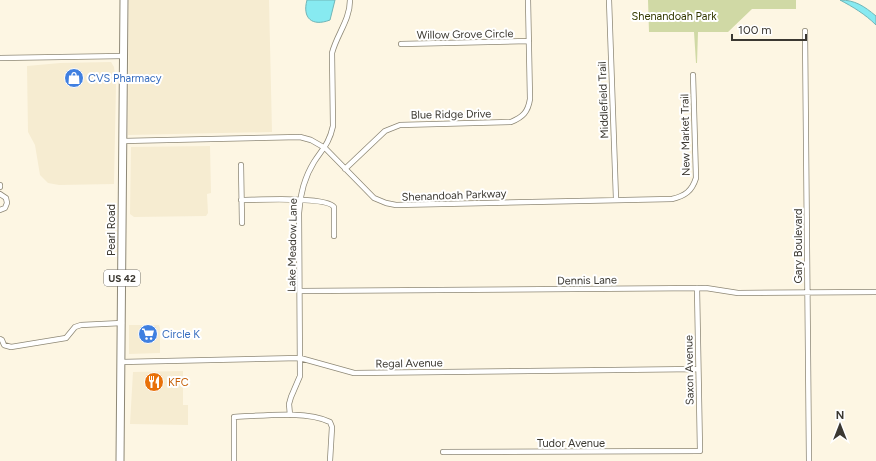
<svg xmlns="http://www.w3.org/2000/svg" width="876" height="461" font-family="Figtree,sans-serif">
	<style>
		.built { fill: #f6ecd1 }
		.green { fill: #d0d9a5 }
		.water { fill: #87eaf1; stroke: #70b5b7 }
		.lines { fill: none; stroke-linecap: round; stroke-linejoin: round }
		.street-casing { stroke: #8e8876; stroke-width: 6 }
		.primary-casing { stroke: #8e8876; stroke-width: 9 }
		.street { stroke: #fff; stroke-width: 4.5 }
		.primary { stroke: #fff; stroke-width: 7 }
		.labels { text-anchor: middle; stroke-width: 4; stroke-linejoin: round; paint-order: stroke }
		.shield { fill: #fff; stroke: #76746f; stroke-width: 1 }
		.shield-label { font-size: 10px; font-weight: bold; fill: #3b3831 }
		.park-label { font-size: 11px; fill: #333901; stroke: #fff }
		.street-label { font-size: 11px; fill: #3b3831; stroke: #fff }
		.shop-label { font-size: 11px; fill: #366cbe; stroke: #fff; text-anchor: start }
		.food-label { font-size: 11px; fill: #c56008; stroke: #fff; text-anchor: start }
	</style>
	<rect width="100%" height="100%" fill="#fdf6e3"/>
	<!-- built -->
	<path class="built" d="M129 0H269L272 132 128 135Z
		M111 62 114 67 116 84 114 184 59 185 48 183 40 175 35 145 28 132 27 66 60 63Z
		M210 146 211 193 207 194 208 213 206 216 134 217 130 214 131 147Z
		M129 325H159L160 328V353L129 354Z
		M183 371V405H188V425L130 424 133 372Z"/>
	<!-- green -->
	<path class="green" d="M648 0H796V9H752L728 32H698L697 63H696L694 32H649Z"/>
	<!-- water -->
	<path class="water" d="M307 0H335L330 20C312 27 302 18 307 0Z
		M840 0C855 0 864 6 876 16V25C865 14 853 7 840 0Z"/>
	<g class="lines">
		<defs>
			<path id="street" d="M609 0 616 199
				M805 31 809 461
				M401 44 529 41
				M0 58 123 56
				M123 141 300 137 311 140 325 148 374 198 386 203 396 205 672 199C685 196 692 191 696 178L693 75
				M241 165 242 223
				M345 169 385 131 400 125 511 122C523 117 528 112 530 99L528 0
				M0 185V187
				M0 194 6 198 7 203 5 208 0 210
				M241 200C256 200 327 196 334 207V236
				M300 291 706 288 738 293 876 292
				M0 339 2 340 4 345 11 347 66 338 75 327 81 325 122 323
				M121 362 300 358 354 373 698 369
				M290 415 289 404 291 397 300 376 299 213C300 195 304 178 314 162 323 148 329 144 333 126L332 53C337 34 350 20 350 0
				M443 452 700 451 697 288
				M234 461V417C260 416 306 410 330 422L332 427 330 461"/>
			<path id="primary" d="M120 461 124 0"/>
		</defs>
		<!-- street casing -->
		<use href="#street" class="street-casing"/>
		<!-- primary casing -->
		<use href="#primary" class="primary-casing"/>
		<!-- street -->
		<use href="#street" class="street"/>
		<!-- primary -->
		<use href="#primary" class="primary"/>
	</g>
	<!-- icons -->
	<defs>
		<symbol id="shop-disc" viewBox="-11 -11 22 22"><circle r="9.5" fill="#3f7fe0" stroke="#fff"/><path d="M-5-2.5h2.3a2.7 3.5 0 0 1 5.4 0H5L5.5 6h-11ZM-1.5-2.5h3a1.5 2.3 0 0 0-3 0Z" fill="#fff"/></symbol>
		<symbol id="supermarket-disc" viewBox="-11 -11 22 22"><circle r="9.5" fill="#3f7fe0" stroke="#fff"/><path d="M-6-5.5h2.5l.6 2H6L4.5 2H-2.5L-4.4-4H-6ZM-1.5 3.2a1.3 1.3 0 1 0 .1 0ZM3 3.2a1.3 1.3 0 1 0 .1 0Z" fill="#fff"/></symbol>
		<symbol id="restaurant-disc" viewBox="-11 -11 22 22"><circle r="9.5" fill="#e8710a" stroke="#fff"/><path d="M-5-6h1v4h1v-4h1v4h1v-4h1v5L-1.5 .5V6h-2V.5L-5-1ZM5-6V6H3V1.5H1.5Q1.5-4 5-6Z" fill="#fff"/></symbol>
	</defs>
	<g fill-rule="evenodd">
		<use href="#shop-disc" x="63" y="67" width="22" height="22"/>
		<use href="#supermarket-disc" x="137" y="323" width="22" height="22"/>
		<use href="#restaurant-disc" x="143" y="371" width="22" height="22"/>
	</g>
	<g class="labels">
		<!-- shield labels -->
		<rect class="shield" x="104" y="270" width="36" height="16" rx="3"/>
		<g class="shield-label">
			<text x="122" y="282">US 42</text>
		</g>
		<!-- park labels -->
		<g class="park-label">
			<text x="674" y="20">Shenandoah Park</text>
		</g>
		<!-- street labels -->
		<g class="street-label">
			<text transform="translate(465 34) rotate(-1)" y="4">Willow Grove Circle</text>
			<text transform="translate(603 100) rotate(-92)" y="4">Middlefield Trail</text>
			<text transform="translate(451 114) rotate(-1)" y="4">Blue Ridge Drive</text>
			<text transform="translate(685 135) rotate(-91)" y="4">New Market Trail</text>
			<text transform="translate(454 195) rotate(-2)" y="4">Shenandoah Parkway</text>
			<text transform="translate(111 230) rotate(-90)" y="4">Pearl Road</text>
			<text transform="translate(292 245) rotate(-89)" y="4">Lake Meadow Lane</text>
			<text transform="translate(798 246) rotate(-90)" y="4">Gary Boulevard</text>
			<text transform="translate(587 280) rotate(-1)" y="4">Dennis Lane</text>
			<text transform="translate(409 363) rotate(-1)" y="4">Regal Avenue</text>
			<text transform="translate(689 370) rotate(-91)" y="4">Saxon Avenue</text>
			<text x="571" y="447">Tudor Avenue</text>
		</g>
		<!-- shop labels -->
		<g class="shop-label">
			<text x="88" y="82">CVS Pharmacy</text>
			<text x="162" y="338">Circle K</text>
		</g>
		<!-- food labels -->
		<g class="food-label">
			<text x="168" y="386">KFC</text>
		</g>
	</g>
	<!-- north arrow -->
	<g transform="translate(840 425)" stroke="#ffffff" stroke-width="3" paint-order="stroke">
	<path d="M0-3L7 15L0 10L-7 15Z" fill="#3b3831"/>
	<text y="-6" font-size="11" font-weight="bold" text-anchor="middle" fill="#3b3831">N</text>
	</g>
	<!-- scale -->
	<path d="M732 34v6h74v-6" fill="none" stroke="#3b3831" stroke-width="2"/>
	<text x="738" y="34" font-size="12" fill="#3b3831" stroke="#ffffff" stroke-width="3" paint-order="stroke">100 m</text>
</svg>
